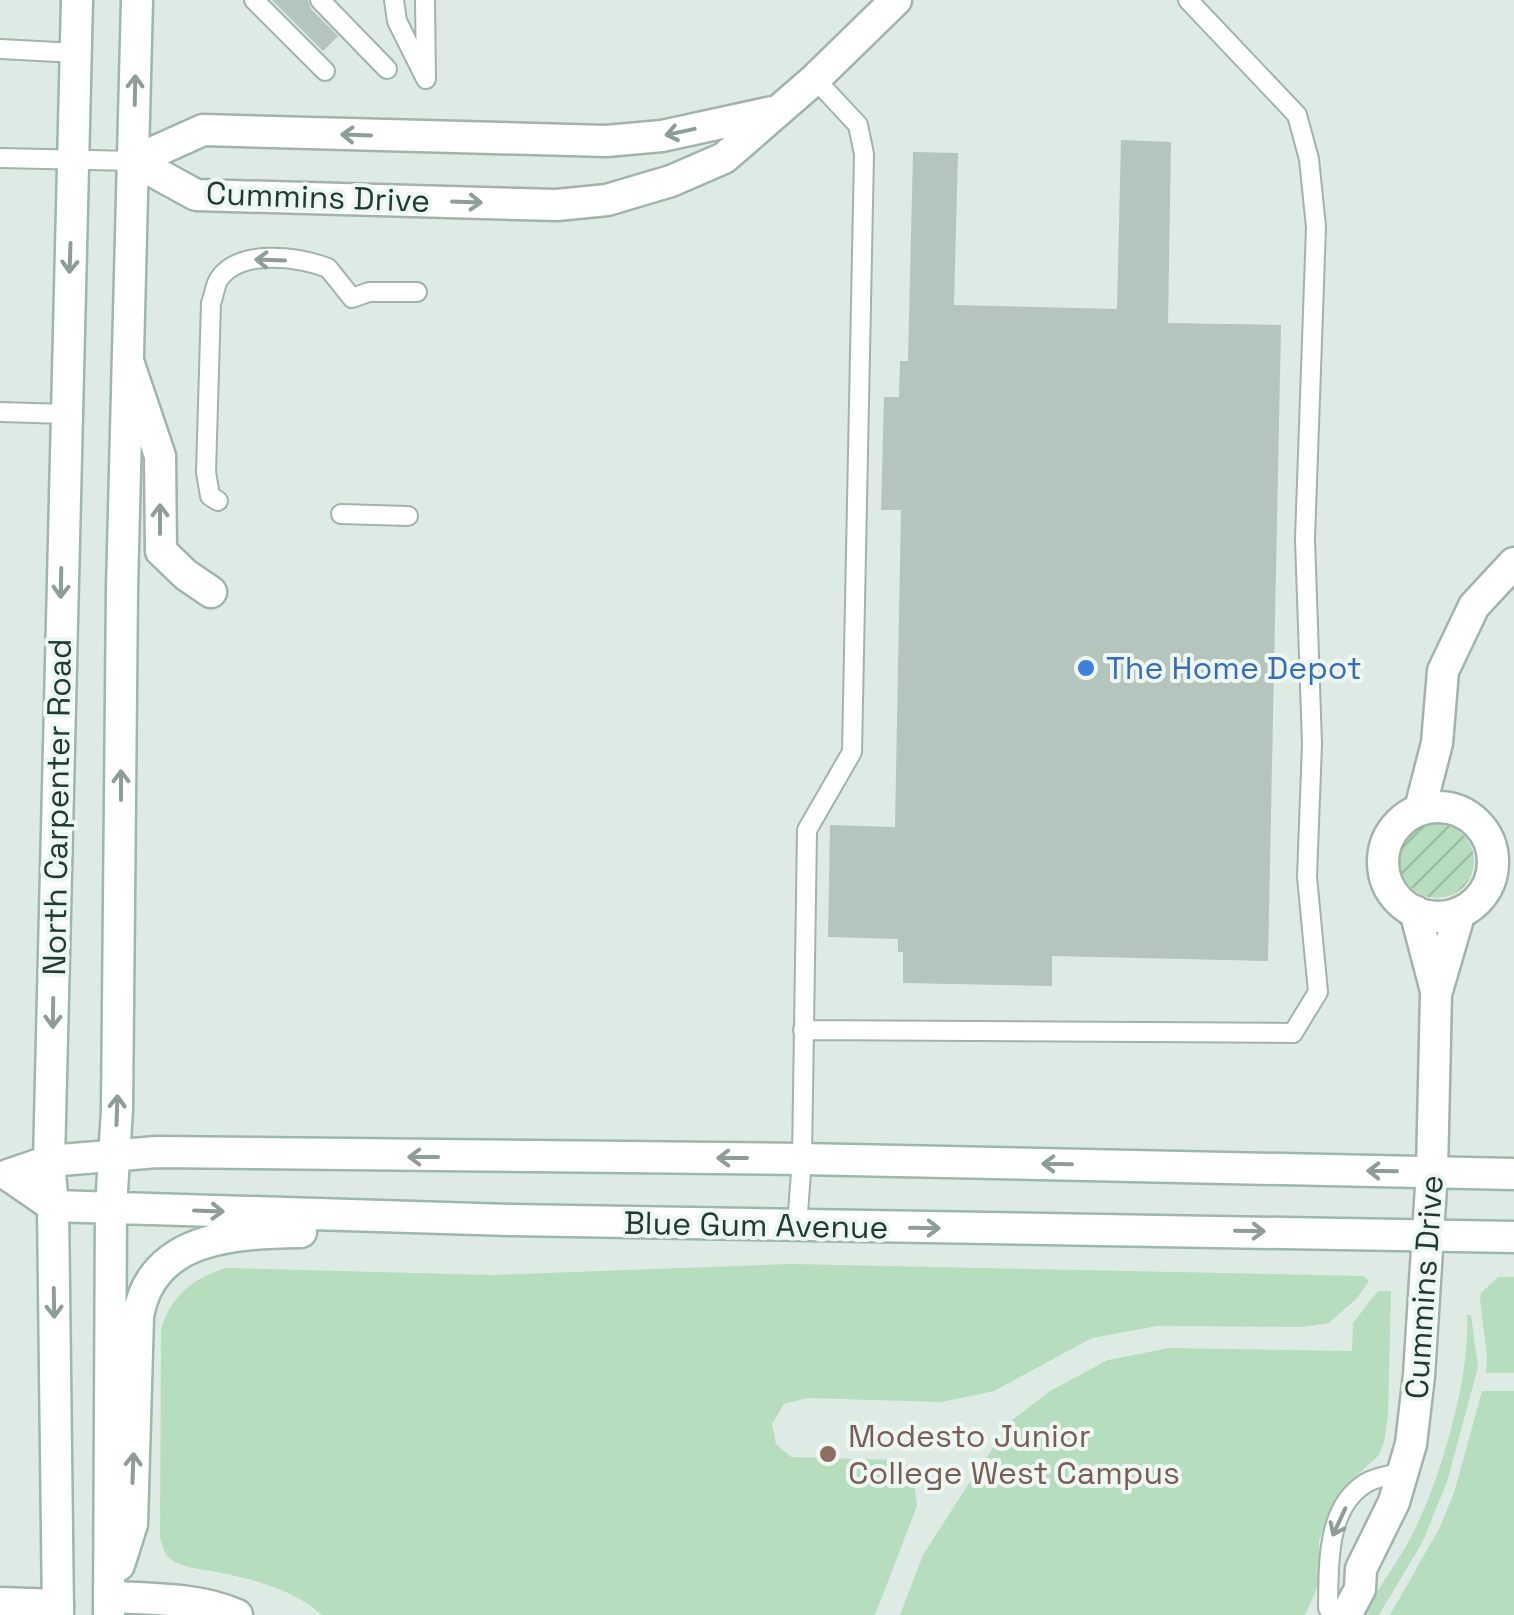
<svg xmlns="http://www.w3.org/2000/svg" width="1514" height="1615" font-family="'Space Grotesk',sans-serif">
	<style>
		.grass { fill: #b5ddbe }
		.garden { fill: url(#garden-furrows) }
		.building { fill: #b3c5bd }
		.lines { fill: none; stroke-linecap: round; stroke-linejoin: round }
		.lane-casing { stroke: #a1b3ab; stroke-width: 22 }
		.street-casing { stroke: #a1b3ab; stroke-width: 35 }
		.secondary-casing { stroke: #9cb7ac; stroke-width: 35 }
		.lane { stroke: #fff; stroke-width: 18 }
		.street { stroke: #fff; stroke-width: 30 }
		.secondary { stroke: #fff; stroke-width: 30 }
		.oneway { stroke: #8e9d98 }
		.shop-dot { fill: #3f7fe0; stroke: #eef7f2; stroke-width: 4 }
		.education-dot { fill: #8d6e63; stroke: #eef7f2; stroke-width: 4 }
		.labels { text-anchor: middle; stroke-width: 8; stroke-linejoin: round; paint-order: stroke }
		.street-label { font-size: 32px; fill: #1e3b32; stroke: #eef7f2 }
		.shop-label { font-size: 32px; fill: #366cbe; stroke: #eef7f2; text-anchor: start }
		.education-label { font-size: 32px; fill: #785e54; stroke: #eef7f2; text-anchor: start }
	</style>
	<defs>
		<pattern id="garden-furrows" width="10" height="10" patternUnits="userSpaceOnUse" patternTransform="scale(2.5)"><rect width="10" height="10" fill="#b5ddbe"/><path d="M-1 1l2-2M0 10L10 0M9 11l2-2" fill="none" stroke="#9bbfa4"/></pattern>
	</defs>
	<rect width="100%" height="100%" fill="#deebe4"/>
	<!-- grass -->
	<path class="grass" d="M791 1264 1364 1276 1369 1281 1357 1298 1329 1323 1303 1327 1157 1326 1092 1338 994 1391 942 1402 807 1398 784 1404 772 1424 776 1444 791 1457 899 1460 913 1476 917 1506 875 1615H322C296 1591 256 1580 222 1573 207 1569 182 1569 169 1558 164 1553 162 1544 160 1537L161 1329C172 1295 192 1279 226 1268L491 1275Z
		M1498 1277H1514V1373H1486L1487 1356 1480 1300 1481 1293Z
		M1378 1291H1391L1388 1415 1384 1442 1379 1455 1342 1489 1327 1520 1319 1540V1583L1305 1615H900L923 1555 964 1491 1011 1421 1050 1391 1108 1360 1169 1348 1352 1351 1353 1323Z
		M1467 1315H1471L1478 1367 1447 1482 1422 1543 1379 1615H1364C1377 1589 1395 1566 1409 1541 1439 1486 1471 1377 1467 1315Z
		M1482 1391H1514V1615H1390L1440 1527 1454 1493Z"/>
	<!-- garden -->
	<path class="garden" d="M1400 861a37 37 0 1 1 74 0a37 37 0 1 1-74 0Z"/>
	<!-- building -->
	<path class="building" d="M272 0H308L311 9 338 36 323 51Z
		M1121 140 1171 142 1168 323 1281 325 1268 961 1052 956V986L903 983V952H898V939L828 937 830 825 895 827 901 510H881L884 397H899L900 361H908L913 152 958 153 954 305 1117 309Z"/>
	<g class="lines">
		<defs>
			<path id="lane" d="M254 0 325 71
				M320 0 387 69
				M394 0 397 21 426 79
				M425 0 426 79
				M0 49 76 53
				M0 158 134 161
				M0 412 66 414
				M218 501 210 496 206 472 211 303C214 296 215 285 219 279 240 248 299 257 328 268L352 298 369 292H417
				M341 514 408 516
				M803 1030 1293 1033 1318 992 1307 877 1312 744 1305 539 1316 227 1309 159 1297 115 1188 0
				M797 1226 802 1159 807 830 852 752 864 154 858 125 815 79
				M1328 1608C1329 1568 1325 1508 1366 1483 1376 1477 1391 1475 1404 1472"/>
			<path id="street" d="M134 161 196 195 557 205 607 200 671 181 724 158 815 79 896 0
				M134 161 203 130 606 141 662 136 772 112
				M129 364 160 456 161 551 186 575 211 592
				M1383 862a55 55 0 1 1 110 0a55 55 0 1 1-110 0Z
				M1420 809 1437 743 1443 671 1474 606 1514 563
				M1415 911 1436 991
				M49 1161 8 1175 53 1206
				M110 1597C150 1599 200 1598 237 1615
				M0 1603 58 1605
				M1346 1615 1360 1589 1361 1569 1394 1502 1411 1444 1419 1375 1432 1171 1436 994 1460 912"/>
			<path id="secondary" d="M49 1161 157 1152 802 1159 1514 1174
				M53 1206 512 1220 1514 1237
				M119 1565 132 1524 138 1316C152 1236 235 1233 301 1232
				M58 1615 53 1206 49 1161 77 0
				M109 1615 111 1207 117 1110 122 588 137 0"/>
		</defs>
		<!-- lane casing -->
		<use href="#lane" class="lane-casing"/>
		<!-- street casing -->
		<use href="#street" class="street-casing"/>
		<!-- secondary casing -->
		<use href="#secondary" class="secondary-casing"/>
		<!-- lane -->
		<use href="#lane" class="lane"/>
		<!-- street -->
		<use href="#street" class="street"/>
		<!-- secondary -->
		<use href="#secondary" class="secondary"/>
	</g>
	<!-- one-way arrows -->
	<defs><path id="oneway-shaft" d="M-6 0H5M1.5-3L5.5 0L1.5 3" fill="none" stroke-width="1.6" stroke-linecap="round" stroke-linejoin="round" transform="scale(2.5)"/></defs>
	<g class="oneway">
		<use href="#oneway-shaft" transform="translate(135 90) rotate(-89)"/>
		<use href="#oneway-shaft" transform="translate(680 132) rotate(168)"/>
		<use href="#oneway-shaft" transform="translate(356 135) rotate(-178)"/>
		<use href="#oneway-shaft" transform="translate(467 202) rotate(2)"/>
		<use href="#oneway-shaft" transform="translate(70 258) rotate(92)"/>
		<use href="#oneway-shaft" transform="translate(270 260) rotate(-178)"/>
		<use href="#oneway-shaft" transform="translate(160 519) rotate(-90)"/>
		<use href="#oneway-shaft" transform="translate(61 583) rotate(91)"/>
		<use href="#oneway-shaft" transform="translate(121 785) rotate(-90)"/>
		<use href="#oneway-shaft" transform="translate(53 1013) rotate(91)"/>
		<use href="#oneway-shaft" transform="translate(117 1110) rotate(-88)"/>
		<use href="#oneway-shaft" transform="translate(423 1157) rotate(-180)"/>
		<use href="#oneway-shaft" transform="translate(732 1158) rotate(-180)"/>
		<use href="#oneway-shaft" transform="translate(1057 1164) rotate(-179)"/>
		<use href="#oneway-shaft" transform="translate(1382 1171) rotate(-179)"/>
		<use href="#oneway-shaft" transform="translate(209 1211) rotate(2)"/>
		<use href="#oneway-shaft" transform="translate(925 1228) rotate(1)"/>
		<use href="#oneway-shaft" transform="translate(1250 1231) rotate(1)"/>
		<use href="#oneway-shaft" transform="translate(54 1303) rotate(89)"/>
		<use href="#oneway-shaft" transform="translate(133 1468) rotate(-88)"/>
		<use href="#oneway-shaft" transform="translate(1339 1522) rotate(115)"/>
	</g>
	<!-- markers -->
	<circle class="shop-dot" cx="1086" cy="668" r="10"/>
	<circle class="education-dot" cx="828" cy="1454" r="10"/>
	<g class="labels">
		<!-- street labels -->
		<g class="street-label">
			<text transform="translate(318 197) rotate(2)" y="11">Cummins Drive</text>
			<text transform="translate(57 807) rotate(-89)" y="11">North Carpenter Road</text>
			<text transform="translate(756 1225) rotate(1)" y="11">Blue Gum Avenue</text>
			<text transform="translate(1424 1287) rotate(-86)" y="11">Cummins Drive</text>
		</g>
		<!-- shop labels -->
		<g class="shop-label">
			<text x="1106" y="679">The Home Depot</text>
		</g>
		<!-- education labels -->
		<g class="education-label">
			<text x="848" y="1447">Modesto Junior<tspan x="848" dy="37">College West Campus</tspan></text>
		</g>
	</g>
</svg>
